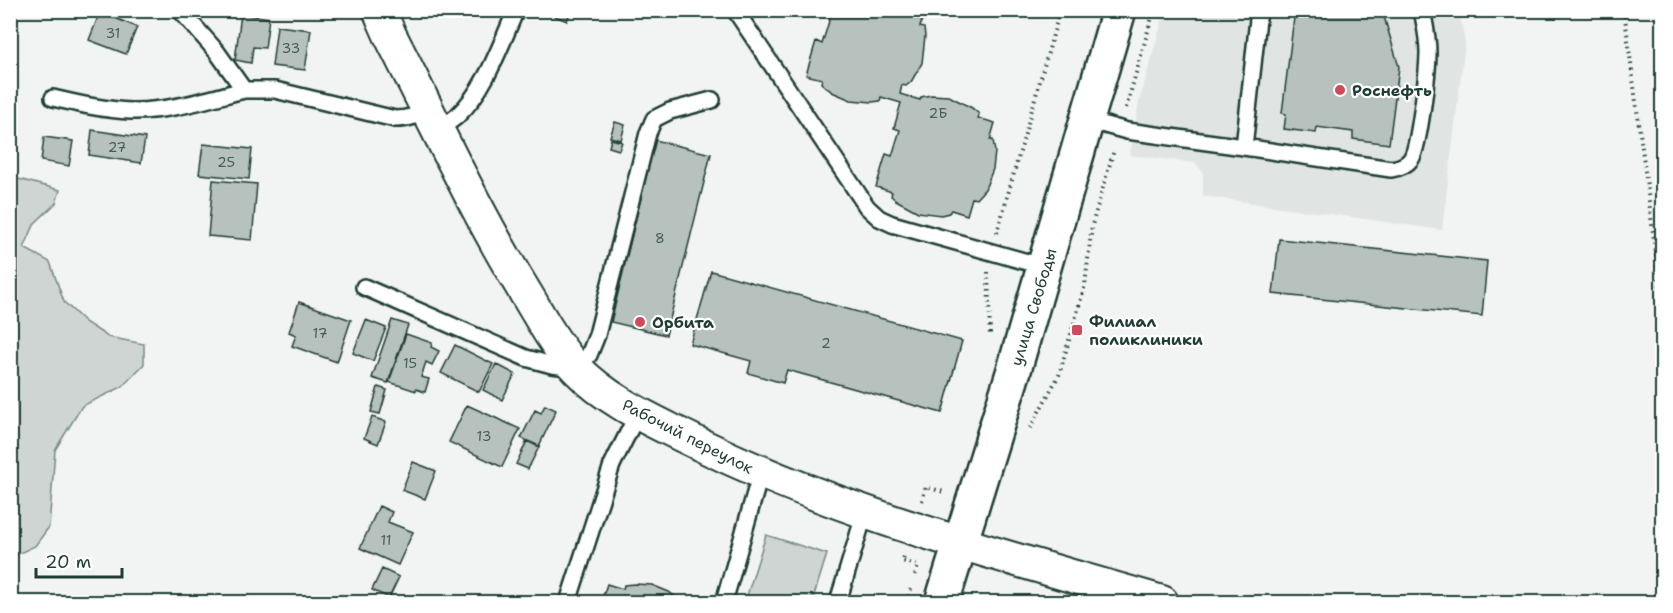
<svg xmlns="http://www.w3.org/2000/svg" width="1673" height="613" font-family="'Shantell Sans',sans-serif">
	<style>
		.built { fill: #e0e4e3 }
		.green { fill: #ced5d3; stroke: #768984; stroke-width: 1.5 }
		.building { fill: #b7c1bd; stroke: #1f3d34; stroke-width: 1.5 }
		.lines { fill: none; stroke-linecap: round; stroke-linejoin: round }
		.lane-casing { stroke: #1f3d34; stroke-width: 20 }
		.street-casing { stroke: #1f3d34; stroke-width: 36 }
		.primary-casing { stroke: #1f3d34; stroke-width: 38 }
		.path { stroke: #1f3d34; stroke-width: 4; stroke-dasharray: 1.5 4.5; stroke-linecap: butt }
		.lane { stroke: #fff; stroke-width: 15 }
		.street { stroke: #fff; stroke-width: 32 }
		.primary { stroke: #fff; stroke-width: 33 }
		.poi-dot { fill: #d1495b; stroke: #fff; stroke-width: 2 }
		.labels { text-anchor: middle; stroke-width: 4.5; stroke-linejoin: round; paint-order: stroke }
		.number-label { font-size: 14px; fill: #455e56 }
		.poi-label { font-size: 16px; font-weight: bold; fill: #1f3d34; stroke: #fff; text-anchor: start }
		.street-label { font-size: 16px; fill: #1f3d34; stroke: #fff }
	</style>
	<rect width="100%" height="100%" fill="#f2f3f3"/>
	<filter id="ink" filterUnits="userSpaceOnUse"><feTurbulence type="fractalNoise" baseFrequency=".0167" numOctaves="2"/><feDisplacementMap in="SourceGraphic" scale="12" xChannelSelector="R" yChannelSelector="G"/><feConvolveMatrix kernelMatrix="1 2 1 2 8 2 1 2 1" color-interpolation-filters="sRGB"/></filter>
	<g filter="url(#ink)">
		<!-- built -->
		<path class="built" d="M1165 11H1459L1465 43 1442 230 1203 196V173L1196 163 1130 155 1139 102Z"/>
		<!-- green -->
		<path class="green" d="M11 177 60 190 56 203 35 223 24 248 50 262 64 302 85 322 108 337 144 344V364L122 387 82 406 55 450 49 527 35 546 11 557Z
			M766 535 827 554 812 602H745Z"/>
		<!-- building -->
		<path class="building" d="M546 10H571L567 21 545 12Z
			M825 10H925L920 27 924 28 925 36 922 63 911 82 906 86 902 85 900 94 920 100 921 97 931 95 949 96 972 108 979 114 978 118 995 123 990 140H993L995 152 993 169 985 189 976 199 972 198 967 215 951 210 949 213 941 215 918 212 896 200 891 196 892 192 876 187 886 154 892 156 900 130 894 128 901 103 881 97 880 101 872 102 851 100 832 92 821 83 822 79 806 75 816 41 822 44 830 18 824 16Z
			M1295 10H1382L1399 67 1389 144 1353 139V132L1317 127 1316 133 1284 129 1286 114 1282 113Z
			M100 12 137 27 126 54 89 40Z
			M241 14 269 18 265 48 253 47 251 63 235 60Z
			M277 26 311 30 305 70 272 66Z
			M10 109H14L11 134H10Z
			M615 122 625 125 621 140 610 137Z
			M92 130 145 138 141 163 89 155Z
			M44 137 73 141 69 166 41 161Z
			M611 139 622 142 619 150 609 147Z
			M655 140 711 154 666 335 611 322Z
			M203 144 252 149 249 179 199 174Z
			M213 180 257 184 252 240 208 236Z
			M1279 239 1487 261 1482 316 1273 294Z
			M711 271 962 341 942 413 787 370 783 383 748 373 751 361 690 344Z
			M299 302 351 320 337 362 292 346 296 335 289 332Z
			M366 320 386 328 373 361 353 353Z
			M392 320 408 325 388 383 372 378Z
			M406 334 432 343 431 347 439 351 432 365 426 362 421 377 429 379 425 392 416 389V391L389 382Z
			M455 345 493 364 479 392 441 373Z
			M496 364 515 374 502 400 483 390Z
			M378 387 387 390 380 414 371 412Z
			M467 405 520 429 502 467 449 442Z
			M545 405 556 410 539 446 521 438 535 410 541 413Z
			M372 417 386 422 378 444 364 438Z
			M527 441 539 447 528 469 516 464Z
			M413 462 436 471 425 499 402 490Z
			M379 506 392 512 388 522 413 532 398 565 360 548Z
			M382 569 399 577 389 598 372 590Z
			M607 584 623 589 624 585 635 584 652 585 669 592 682 602H601Z"/>
		<g class="lines">
			<defs>
				<path id="lane" d="M180 10 217 52 244 90H275L395 119C409 119 416 116 428 109
					M735 10 867 207 879 218 892 224 1045 267
					M53 98C79 104 104 110 131 111 168 112 208 99 244 90
					M1087 120 1127 131 1244 147 1259 10
					M438 129C444 125 452 121 457 116 486 89 500 46 516 10
					M1244 147 1391 169C1398 168 1406 166 1411 159 1419 148 1428 70 1428 52 1428 38 1425 25 1422 10
					M364 287 526 358 552 365 576 368 589 355 597 335 648 133 654 119 670 111 712 100
					M568 602 612 465 638 413
					M724 602 761 472
					M838 602 865 512"/>
				<path id="street" d="M379 10 390 35C435 123 476 213 528 297 543 322 557 348 577 369 607 400 647 418 685 437 836 513 1001 555 1162 602"/>
				<path id="primary" d="M942 602 1014 370 1119 10"/>
			</defs>
			<!-- lane casing -->
			<use href="#lane" class="lane-casing"/>
			<!-- street casing -->
			<use href="#street" class="street-casing"/>
			<!-- primary casing -->
			<use href="#primary" class="primary-casing"/>
			<!-- path -->
			<path class="path" d="M1624 10 1662 301
				M1126 108 1154 10
				M997 233 1060 10
				M988 272 990 337
				M1030 428 1059 375 1085 285 1092 225 1114 150
				M922 501 926 487 944 492V491
				M904 557 902 561 918 565 914 579
				M907 602 911 589"/>
			<!-- lane -->
			<use href="#lane" class="lane"/>
			<!-- street -->
			<use href="#street" class="street"/>
			<!-- primary -->
			<use href="#primary" class="primary"/>
		</g>
	</g>
	<!-- markers -->
	<g class="poi-dot">
		<circle cx="1340" cy="90" r="6"/>
		<circle cx="640" cy="322" r="6"/>
		<rect x="1071" y="324" width="12" height="12" rx="3"/>
	</g>
	<g class="labels">
		<!-- number labels -->
		<g class="number-label">
			<text x="113" y="38">31</text>
			<text x="291" y="53">33</text>
			<text x="938" y="118">2Б</text>
			<text x="117" y="152">27</text>
			<text x="226" y="167">25</text>
			<text x="660" y="243">8</text>
			<text x="320" y="338">17</text>
			<text x="826" y="348">2</text>
			<text x="410" y="368">15</text>
			<text x="484" y="441">13</text>
			<text x="386" y="545">11</text>
		</g>
		<!-- poi labels -->
		<g class="poi-label">
			<text x="1352" y="96">Роснефть</text>
			<text x="1089" y="327">Филиал<tspan x="1089" dy="18">поликлиники</tspan></text>
			<text x="652" y="328">Орбита</text>
		</g>
		<!-- street labels -->
		<g class="street-label">
			<text transform="translate(1033 307) rotate(-73)" y="6">улица Свободы</text>
			<text transform="translate(688 436) rotate(27)" y="6">Рабочий переулок</text>
		</g>
	</g>
	<!-- margin -->
	<rect width="1673" height="613" fill="none" stroke="#fff" stroke-width="36"/>
	<rect x="18" y="18" width="1637" height="577" fill="none" stroke="#1f3d34" stroke-width="2" filter="url(#ink)"/>
	<!-- scale -->
	<path d="M36 568v9h86v-9" fill="none" stroke="#1f3d34" stroke-width="3"/>
	<text x="45" y="568" font-size="18" fill="#1f3d34" stroke="#ffffff" stroke-width="4.5" paint-order="stroke">20 m</text>
</svg>
